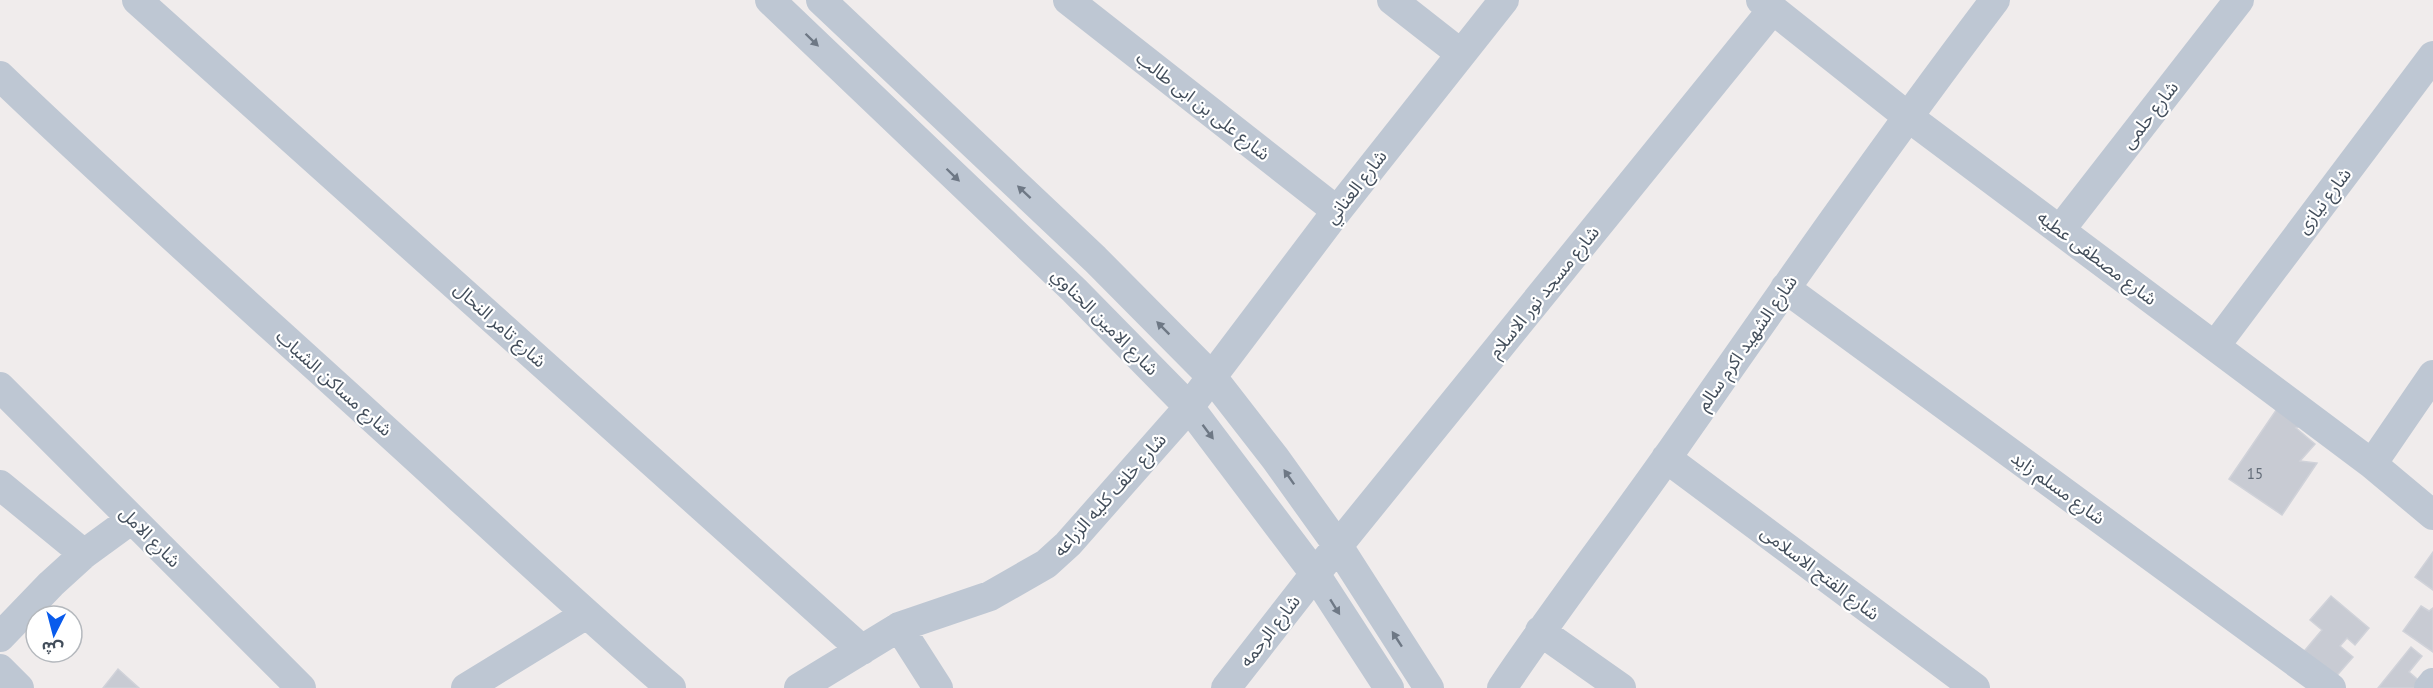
<svg xmlns="http://www.w3.org/2000/svg" width="2433" height="688" font-family="'PT Sans','Noto Sans Arabic',sans-serif">
	<style>
		.building { fill: #c8cbd3; stroke: #d0d2d9; stroke-width: 1.5 }
		.lines { fill: none; stroke-linecap: round; stroke-linejoin: round }
		.street { stroke: #bec7d3; stroke-width: 30 }
		.oneway { fill: #6e7885 }
		.labels { text-anchor: middle; stroke-width: 4.5; stroke-linejoin: round; paint-order: stroke }
		.number-label { font-size: 15px; fill: #646d79 }
		.street-label { font-size: 18px; fill: #434e5b; stroke: #fff }
	</style>
	<rect width="100%" height="100%" fill="#f0ecec"/>
	<!-- building -->
	<path class="building" d="M2281 403 2308 422 2296 428 2315 444 2300 461 2317 463 2282 515 2229 479Z
		M2433 552V590L2415 577Z
		M2331 596 2369 628 2355 645 2347 638 2340 646 2353 657 2333 680 2301 655 2322 630 2310 620Z
		M2421 606 2429 611 2433 608V652L2403 631Z
		M2411 647 2422 656 2409 672 2424 685 2422 688H2378Z
		M118 669 139 688H103Z"/>
	<g class="lines">
		<!-- street -->
		<path class="street" d="M137 0 862 650
			M770 0 1074 290 1189 407 1315 574 1389 688
			M821 0 1095 259 1212 377 1275 458 1338 546 1429 688
			M1068 0 1337 211
			M1392 0 1461 54
			M1761 0 1907 116 2372 464 2433 515
			M0 76C124 195 253 309 380 425 477 513 572 603 671 688
			M2060 230 2239 0
			M1785 288 2331 688
			M2215 346 2433 56
			M0 387 301 688
			M1666 458 1975 688
			M2372 464 2433 375
			M0 485 84 554
			M899 627 938 688
			M1540 631 1621 688
			M0 637 51 584 84 554 132 519
			M0 669 19 688
			M466 688 585 615
			M799 688 899 627 990 596 1046 564 1068 544 1189 407 1337 211 1504 0
			M1226 688 1315 574 1773 9
			M1502 688C1555 609 1613 534 1668 456 1775 303 1882 149 1995 0
			M2429 688 2433 683"/>
	</g>
	<!-- one-way arrows -->
	<defs><path id="oneway-solid" d="M-6-.8H1V-3.2L6.5 0L1 3.2V.8H-6Z" transform="scale(1.5)"/></defs>
	<g class="oneway">
		<use href="#oneway-solid" transform="translate(812 40) rotate(44)"/>
		<use href="#oneway-solid" transform="translate(953 175) rotate(44)"/>
		<use href="#oneway-solid" transform="translate(1024 192) rotate(-137)"/>
		<use href="#oneway-solid" transform="translate(1163 328) rotate(-135)"/>
		<use href="#oneway-solid" transform="translate(1208 432) rotate(53)"/>
		<use href="#oneway-solid" transform="translate(1289 477) rotate(-125)"/>
		<use href="#oneway-solid" transform="translate(1335 607) rotate(58)"/>
		<use href="#oneway-solid" transform="translate(1397 639) rotate(-123)"/>
	</g>
	<g class="labels">
		<!-- number labels -->
		<g class="number-label">
			<text x="2255" y="479">15</text>
		</g>
		<!-- street labels -->
		<g class="street-label">
			<text transform="translate(1203 106) rotate(38)" y="6">شارع على بن ابى طالب</text>
			<text transform="translate(2150 115) rotate(-52)" y="6">شارع حلمى</text>
			<text transform="translate(1356 187) rotate(-52)" y="6">شارع العناني</text>
			<text transform="translate(2324 201) rotate(-53)" y="6">شارع نيازى</text>
			<text transform="translate(2097 258) rotate(37)" y="6">شارع مصطفى عطيه</text>
			<text transform="translate(1544 292) rotate(-51)" y="6">شارع مسجد نور الاسلام</text>
			<text transform="translate(1105 322) rotate(45)" y="6">شارع الامين الحناوي</text>
			<text transform="translate(500 325) rotate(42)" y="6">شارع تامر النحال</text>
			<text transform="translate(1747 343) rotate(-55)" y="6">شارع الشهيد اكرم سالم</text>
			<text transform="translate(334 383) rotate(42)" y="6">شارع مساكن الشباب</text>
			<text transform="translate(2058 488) rotate(36)" y="6">شارع مسلم زايد</text>
			<text transform="translate(1110 495) rotate(-48)" y="6">شارع خلف كليه الزراعه</text>
			<text transform="translate(150 537) rotate(45)" y="6">شارع الامل</text>
			<text transform="translate(1820 573) rotate(37)" y="6">شارع الفتح الاسلامى</text>
			<text transform="translate(1270 631) rotate(-52)" y="6">شارع الرحمه</text>
		</g>
	</g>
	<!-- north arrow -->
	<g transform="translate(54 634) rotate(186)"><circle r="28" fill="#ffffff" stroke="#b4b8bd" stroke-width="1.5"/>
	<path d="M0-4.5L10 22L0 15L-10 22Z" fill="#095bec"/>
	<text y="-9" font-size="16" font-weight="bold" text-anchor="middle" fill="#434e5b">ش</text>
	</g>
</svg>
